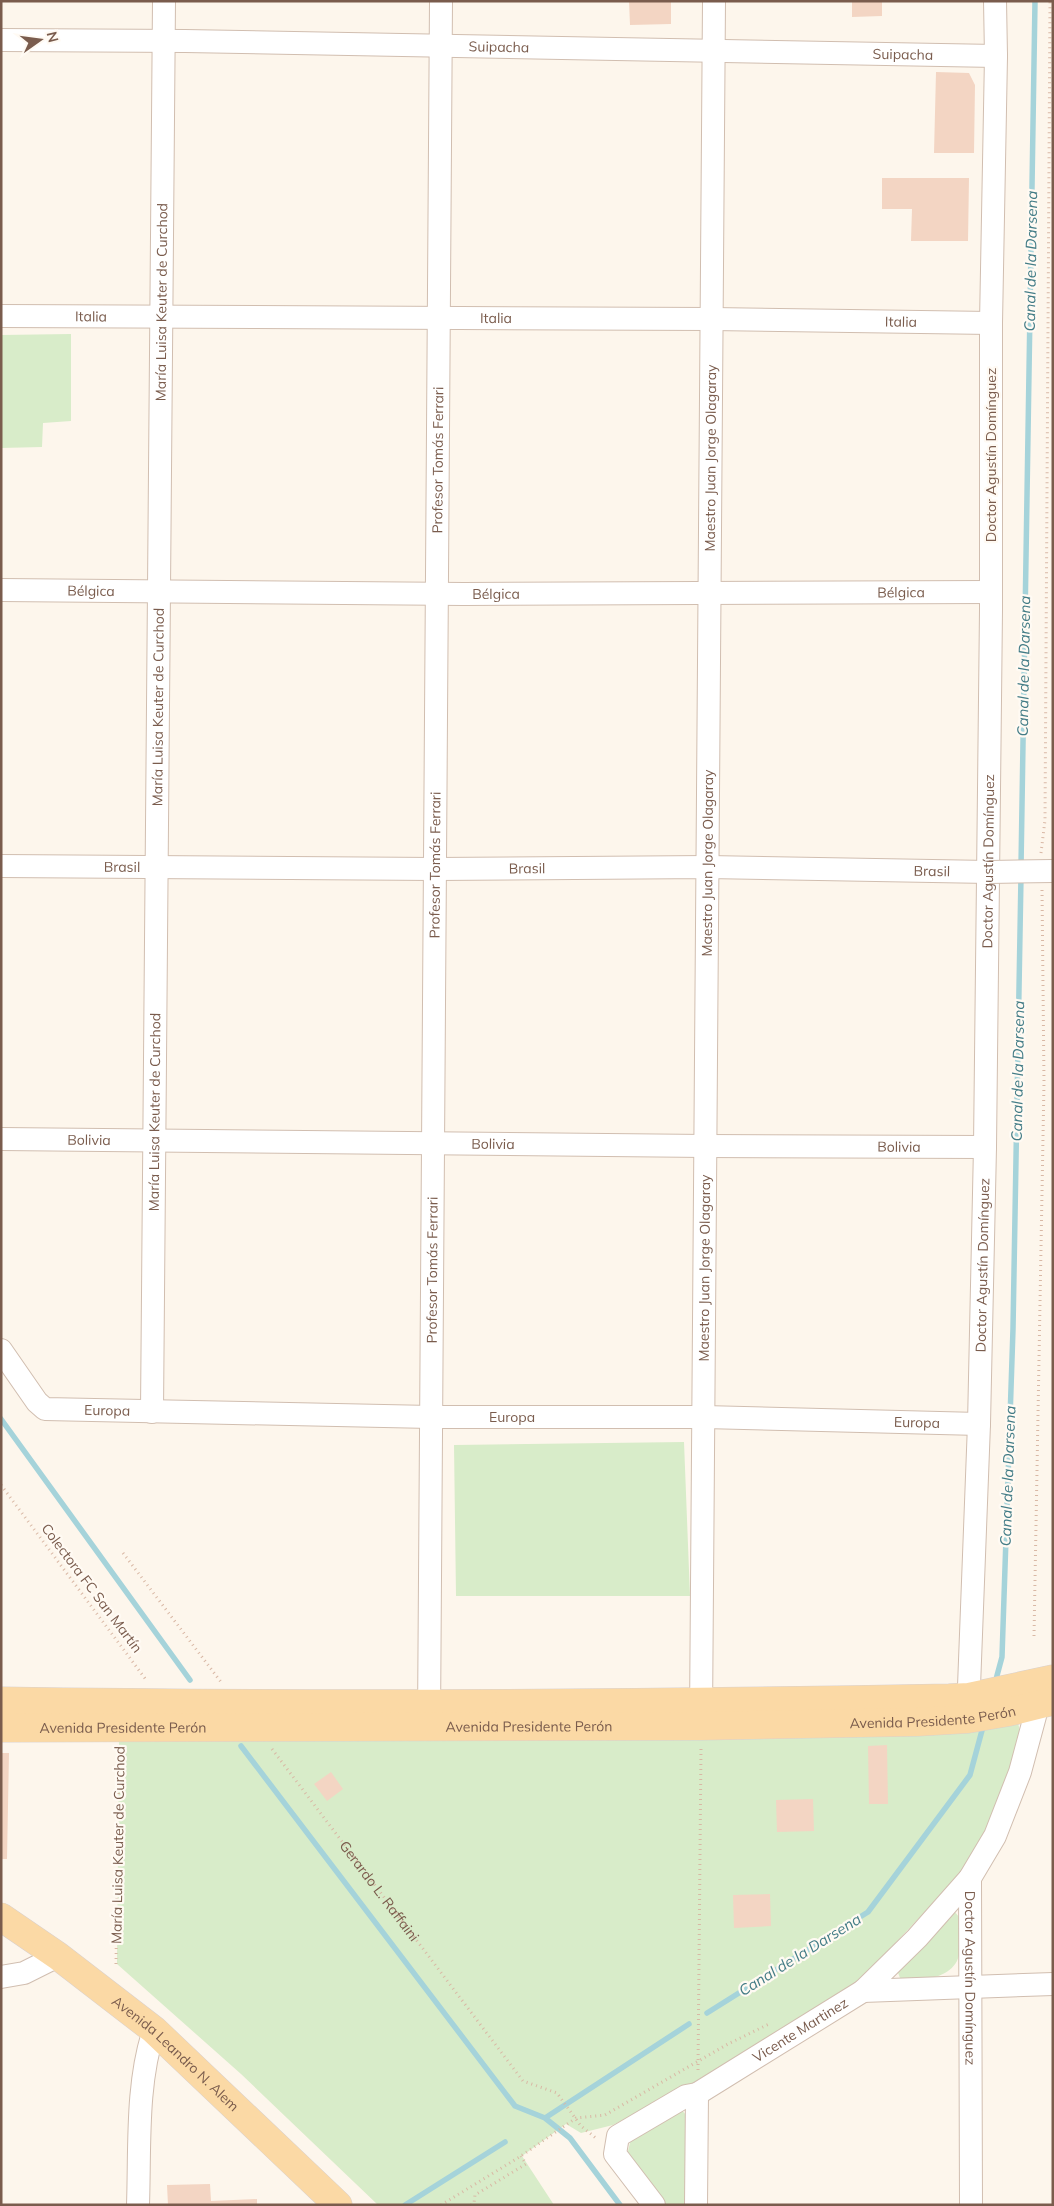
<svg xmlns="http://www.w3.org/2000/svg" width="1054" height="2206" font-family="Mulish,sans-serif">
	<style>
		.green { fill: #d8ecc9 }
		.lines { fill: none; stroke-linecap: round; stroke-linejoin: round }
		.stream { stroke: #a5d3da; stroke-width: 5.5 }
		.building { fill: #f3d5c3 }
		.minor-casing { stroke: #d1beb0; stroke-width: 24 }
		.major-casing { stroke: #dad1cd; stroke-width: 29 }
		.path { stroke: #d9b8a5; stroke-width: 3; stroke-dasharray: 1 4; stroke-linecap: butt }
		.minor { stroke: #fff; stroke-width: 22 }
		.major { stroke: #fbd9a5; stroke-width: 28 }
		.minor-bridge-casing { stroke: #d1beb0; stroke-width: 24; stroke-linecap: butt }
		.minor-bridge { stroke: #fff; stroke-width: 22 }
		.labels { text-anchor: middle; stroke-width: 4.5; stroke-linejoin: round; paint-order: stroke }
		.street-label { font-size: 14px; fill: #7a5c4d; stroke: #fffaf3 }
		.water-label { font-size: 15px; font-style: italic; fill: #437c86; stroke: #fffaf3 }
	</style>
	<rect width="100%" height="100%" fill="#fdf6ec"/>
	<!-- green -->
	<path class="green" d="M71 334V421L43 423 42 447 1 448V335Z
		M684 1442 690 1596H456L454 1445Z
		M1018 1723 1020 1731 1011 1772 989 1829 963 1871 856 1985 715 2072 613 2125 581 2133 566 2124 522 2156 554 2205H378L241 2074 117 1964 119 1737 919 1736Z
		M954 1911 960 1918C960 1931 963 1949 957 1961 947 1980 918 1981 900 1978L897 1970Z
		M680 2108 686 2115 685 2205H663L627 2155 632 2135Z"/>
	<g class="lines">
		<!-- stream -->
		<path class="stream" d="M1021 867 1035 1
			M1 1419 190 1680
			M995 1683 1002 1657 1013 1329 1021 876
			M241 1746 515 2106 545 2118 570 2138 620 2205
			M707 2013 868 1912 970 1775 984 1723
			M545 2118 689 2024
			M405 2205 505 2142"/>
	</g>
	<!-- building -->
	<path class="building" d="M629 1H671V24L630 25Z
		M852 1H882V16L852 17Z
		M936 72 969 73 975 85 974 153H934Z
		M882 178H969L968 241H911L912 209H882Z
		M887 1745 888 1804H869L868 1746Z
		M1 1753H9L7 1859H1Z
		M331 1772 343 1789 327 1801 314 1784Z
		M813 1799 814 1831 777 1832 776 1800Z
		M770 1894 771 1926 734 1928 733 1895Z
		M210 2184 211 2201 257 2199V2205H168L167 2185Z"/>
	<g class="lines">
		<defs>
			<g id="minor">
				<path id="s2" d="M1 40 185 41 996 56"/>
				<path id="s3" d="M1 316 712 319 991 323"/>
				<path id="s4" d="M1 590 464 594 991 592"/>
				<path id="s5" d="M1 866 435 869 708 867 989 872"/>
				<path id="s6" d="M1 1139 706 1146 985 1147"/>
				<path id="s7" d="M1 1350 37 1402 45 1409 431 1417H704L979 1424"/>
				<path id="s8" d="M152 1412 164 1"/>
				<path id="s9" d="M968 1713 979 1424 985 1147 991 610V323L996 56 995 1"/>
				<path id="s10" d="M701 1718 714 1"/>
				<path id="s11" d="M429 1721 441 1"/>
				<path id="s12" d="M970 1878 971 2205"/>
				<path d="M1 1977 24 1973 58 1956"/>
				<path d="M863 1991 1053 1984"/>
				<path d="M138 2205C140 2148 136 2084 154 2030"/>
				<path id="s13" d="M654 2205 615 2154 618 2136 686 2096 697 2094 863 1991 917 1938 970 1878 995 1836 1020 1772 1038 1705 1044 1690"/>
				<path d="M696 2205 697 2094"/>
			</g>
			<g id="major">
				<path d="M1 1701C317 1706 633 1704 949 1698L969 1697 1053 1679"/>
				<path id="s14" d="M1 1728 701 1726 917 1722 968 1719 1009 1712 1053 1701"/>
				<path id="s15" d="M1 1917 58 1956 154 2030 338 2205"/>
			</g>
		</defs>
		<!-- minor casing -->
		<use href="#minor" class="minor-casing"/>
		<!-- major casing -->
		<use href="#major" class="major-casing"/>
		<!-- path -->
		<g class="path">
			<path d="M1041 853 1045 820 1050 1"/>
			<path d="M1 1485 147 1681"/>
			<path d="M123 1553 221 1682"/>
			<path d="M1034 1636 1044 1082 1042 889"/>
			<path id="s1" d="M272 1749 523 2081 557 2093 581 2126 597 2139"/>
			<path d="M116 1964 119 1750"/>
			<path d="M698 2070 701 1747"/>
			<path d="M441 2205 521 2156 576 2118 605 2115 728 2044 771 2023"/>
			<path d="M471 2205 474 2203 475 2195 526 2164 521 2156"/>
		</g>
		<!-- minor -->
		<use href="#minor" class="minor"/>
		<!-- major -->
		<use href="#major" class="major"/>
		<defs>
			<path id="minor-bridge" d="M989 872 1053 871"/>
		</defs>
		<!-- minor-bridge casing -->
		<use href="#minor-bridge" class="minor-bridge-casing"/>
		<!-- minor-bridge -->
		<use href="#minor-bridge" class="minor-bridge"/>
	</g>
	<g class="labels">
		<!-- street labels -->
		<g class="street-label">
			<text dy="5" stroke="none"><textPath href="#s2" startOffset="498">Suipacha</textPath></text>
			<text dy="5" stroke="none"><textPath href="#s2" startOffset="902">Suipacha</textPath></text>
			<text dy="5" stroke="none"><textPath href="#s8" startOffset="1110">María Luisa Keuter de Curchod</textPath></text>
			<text dy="5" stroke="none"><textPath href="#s3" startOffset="90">Italia</textPath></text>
			<text dy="5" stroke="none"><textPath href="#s3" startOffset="495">Italia</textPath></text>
			<text dy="5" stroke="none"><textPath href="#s3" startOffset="900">Italia</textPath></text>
			<text transform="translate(991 455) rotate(-90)" y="5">Doctor Agustín Domínguez</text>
			<text dy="5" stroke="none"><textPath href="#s11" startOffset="1261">Profesor Tomás Ferrari</textPath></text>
			<text dy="5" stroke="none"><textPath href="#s10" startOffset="1260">Maestro Juan Jorge Olagaray</textPath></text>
			<text dy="5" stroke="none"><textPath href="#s4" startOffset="90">Bélgica</textPath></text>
			<text dy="5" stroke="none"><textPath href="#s4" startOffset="900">Bélgica</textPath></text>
			<text dy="5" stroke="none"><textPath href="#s4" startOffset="495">Bélgica</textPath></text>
			<text dy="5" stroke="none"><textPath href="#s8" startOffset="705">María Luisa Keuter de Curchod</textPath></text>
			<text dy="5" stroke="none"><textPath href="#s9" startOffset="852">Doctor Agustín Domínguez</textPath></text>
			<text dy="5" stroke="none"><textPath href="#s11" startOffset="856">Profesor Tomás Ferrari</textPath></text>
			<text dy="5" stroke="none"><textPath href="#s10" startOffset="855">Maestro Juan Jorge Olagaray</textPath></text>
			<text dy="5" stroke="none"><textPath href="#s5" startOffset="121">Brasil</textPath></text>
			<text dy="5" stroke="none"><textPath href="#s5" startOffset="526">Brasil</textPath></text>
			<text dy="5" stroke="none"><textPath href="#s5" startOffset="931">Brasil</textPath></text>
			<text dy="5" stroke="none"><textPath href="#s8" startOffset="300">María Luisa Keuter de Curchod</textPath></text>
			<text dy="5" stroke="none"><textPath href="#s6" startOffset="88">Bolivia</textPath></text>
			<text dy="5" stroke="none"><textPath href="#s6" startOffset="492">Bolivia</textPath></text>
			<text dy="5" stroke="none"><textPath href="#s6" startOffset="898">Bolivia</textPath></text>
			<text dy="5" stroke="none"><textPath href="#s9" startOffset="448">Doctor Agustín Domínguez</textPath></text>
			<text dy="5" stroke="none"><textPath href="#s11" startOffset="451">Profesor Tomás Ferrari</textPath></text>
			<text dy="5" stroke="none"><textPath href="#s10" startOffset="450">Maestro Juan Jorge Olagaray</textPath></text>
			<text dy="5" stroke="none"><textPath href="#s7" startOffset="136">Europa</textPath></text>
			<text dy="5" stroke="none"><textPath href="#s7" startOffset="541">Europa</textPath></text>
			<text dy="5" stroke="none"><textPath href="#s7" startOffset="946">Europa</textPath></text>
			<text transform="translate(92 1588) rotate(53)" y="5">Colectora FC San Martín</text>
			<text dy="5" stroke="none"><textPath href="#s14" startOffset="932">Avenida Presidente Perón</textPath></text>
			<text dy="5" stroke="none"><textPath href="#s14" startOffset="122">Avenida Presidente Perón</textPath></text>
			<text dy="5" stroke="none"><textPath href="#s14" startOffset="528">Avenida Presidente Perón</textPath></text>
			<text transform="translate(118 1845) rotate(-89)" y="5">María Luisa Keuter de Curchod</text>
			<text dy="5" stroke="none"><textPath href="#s1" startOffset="178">Gerardo L. Raffaini</textPath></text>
			<text dy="5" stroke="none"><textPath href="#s12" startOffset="100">Doctor Agustín Domínguez</textPath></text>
			<text dy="5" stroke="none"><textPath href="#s13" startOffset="294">Vicente Martinez</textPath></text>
			<text dy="5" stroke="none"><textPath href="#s15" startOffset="222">Avenida Leandro N. Alem</textPath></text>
		</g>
		<!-- water labels -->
		<g class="water-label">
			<text transform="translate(1031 261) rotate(-89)" y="5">Canal de la Darsena</text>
			<text transform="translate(1024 666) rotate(-89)" y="5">Canal de la Darsena</text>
			<text transform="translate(1018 1071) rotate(-89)" y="5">Canal de la Darsena</text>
			<text transform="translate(1008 1476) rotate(-88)" y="5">Canal de la Darsena</text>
			<text transform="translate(800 1955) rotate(-32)" y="5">Canal de la Darsena</text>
		</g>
	</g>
	<!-- border -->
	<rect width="1054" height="2206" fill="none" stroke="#7a5c4d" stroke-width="5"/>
	<!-- north arrow -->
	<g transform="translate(40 40) rotate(76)" stroke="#fffaf3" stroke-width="4" paint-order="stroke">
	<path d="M0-4L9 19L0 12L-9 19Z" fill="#7a5c4d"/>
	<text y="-8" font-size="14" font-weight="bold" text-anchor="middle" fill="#7a5c4d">N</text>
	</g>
</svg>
